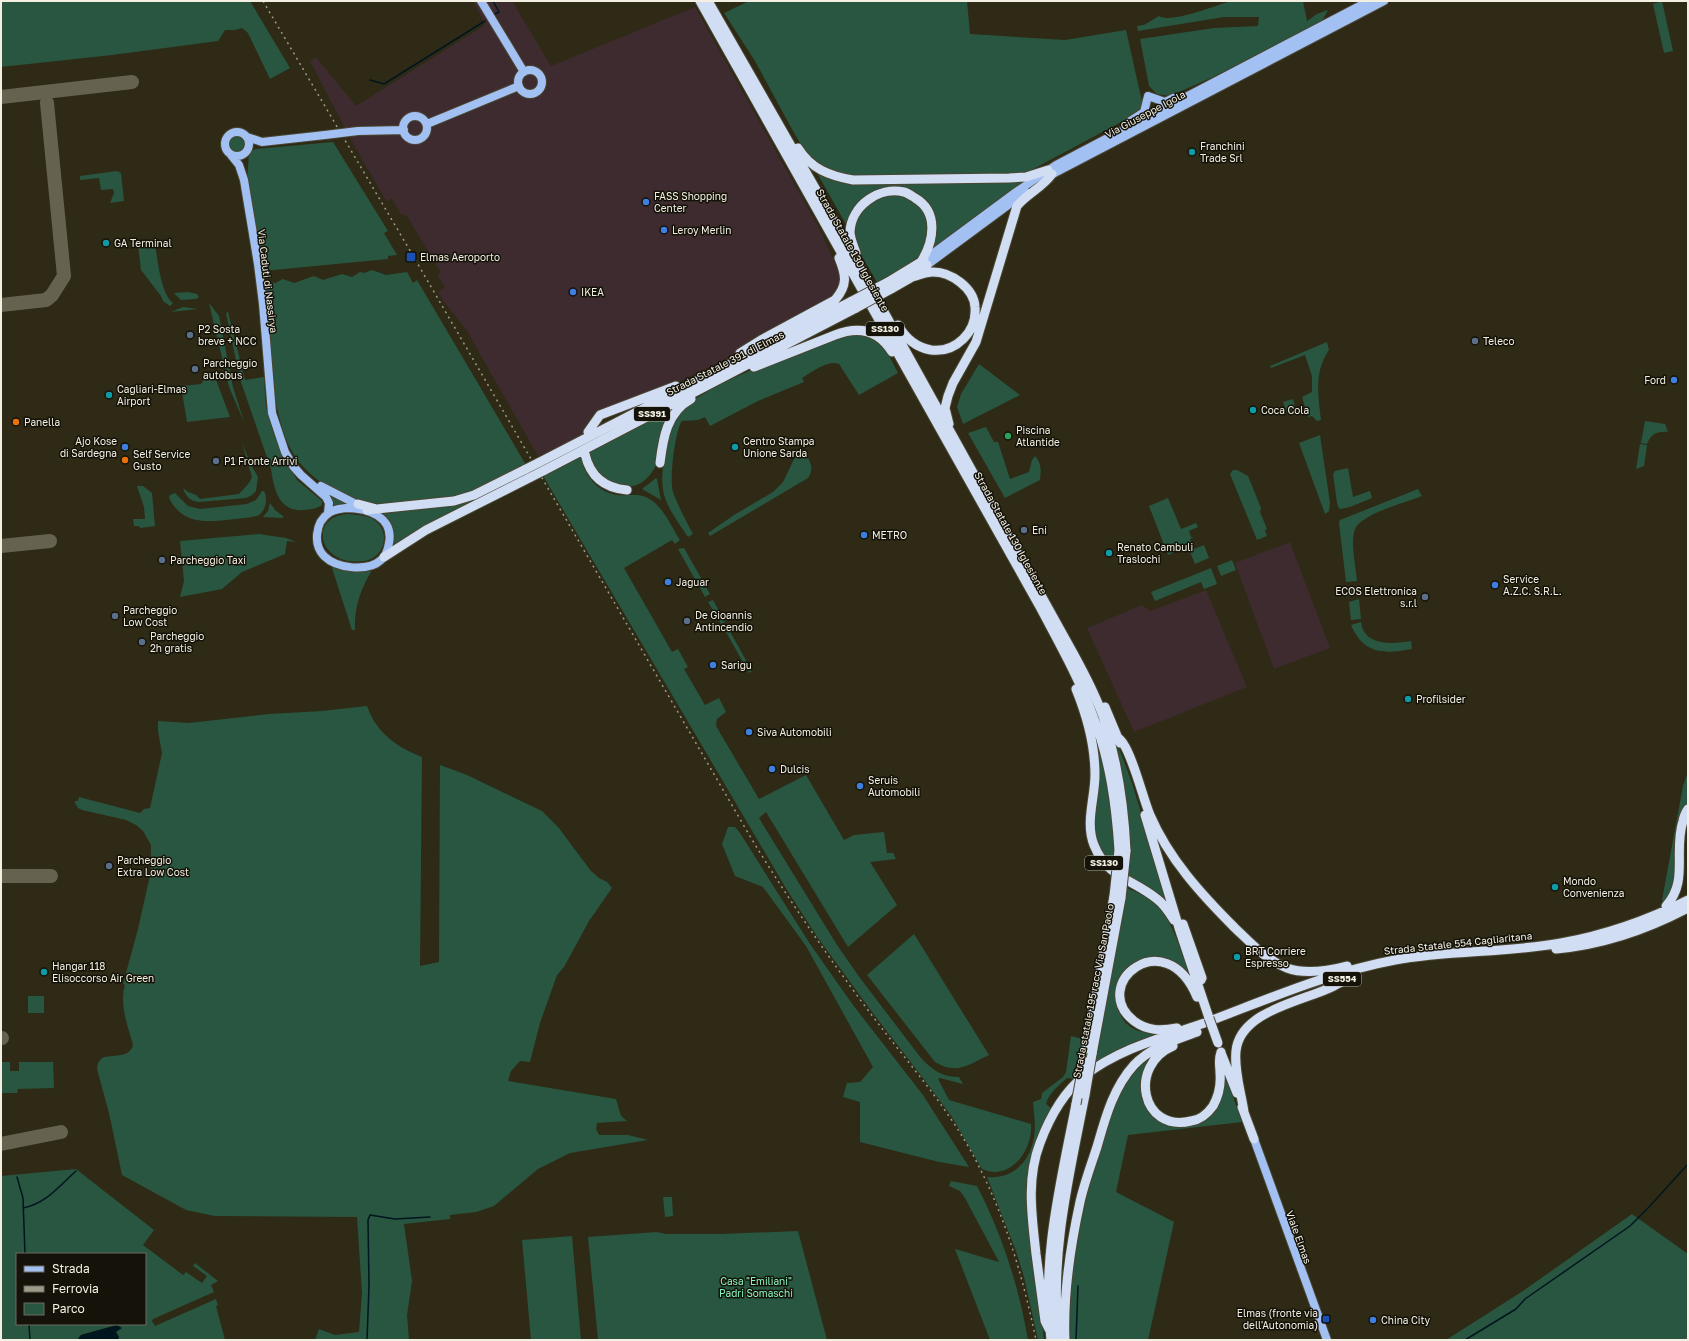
<svg xmlns="http://www.w3.org/2000/svg" width="1689" height="1341" font-family="'Golos Text',sans-serif">
	<style>
		.commercial { fill: #3e2b2f }
		.green { fill: #295640; fill-rule: evenodd }
		.water { fill: #00161e }
		.lines { fill: none; stroke-linecap: round; stroke-linejoin: round }
		.stream { stroke: #00161e; stroke-width: 1.5 }
		.taxiway { stroke: #666250; stroke-width: 14 }
		.major-casing { stroke: #4a4632; stroke-width: 10 }
		.highway-casing { stroke: #4a4632; stroke-width: 11 }
		.major { stroke: #a3c0f3; stroke-width: 8 }
		.highway { stroke: #d1ddf2; stroke-width: 9 }
		.rail { stroke: #9d9a8a; stroke-width: 1.5; stroke-dasharray: 2 4; stroke-linecap: butt }
		.major-bridge-casing { stroke: #4a4632; stroke-width: 10; stroke-linecap: butt }
		.highway-bridge-casing { stroke: #4a4632; stroke-width: 11; stroke-linecap: butt }
		.major-bridge { stroke: #a3c0f3; stroke-width: 8 }
		.highway-bridge { stroke: #d1ddf2; stroke-width: 9 }
		.culture-dot { fill: #0f9aa8; stroke: #141209; stroke-width: 1.5 }
		.shop-dot { fill: #3f7fe0; stroke: #141209; stroke-width: 1.5 }
		.transit-dot { fill: #1a4fb4; stroke: #141209; stroke-width: 1.5 }
		.service-dot { fill: #5c6f8a; stroke: #141209; stroke-width: 1.5 }
		.food-dot { fill: #e8710a; stroke: #141209; stroke-width: 1.5 }
		.leisure-dot { fill: #2e9e5b; stroke: #141209; stroke-width: 1.5 }
		.labels { text-anchor: middle; stroke-width: 3; stroke-linejoin: round; paint-order: stroke }
		.shield { fill: #141209; stroke: #b0ada2; stroke-width: 1 }
		.shield-label { font-size: 9px; font-weight: bold; fill: #f3f0e3 }
		.street-label { font-size: 10px; fill: #f3f0e3; stroke: #141209 }
		.poi-label { font-size: 10px; fill: #f3f0e3; stroke: #141209; text-anchor: start }
		.park-label { font-size: 10px; fill: #88f4be; stroke: #141209 }
	</style>
	<rect width="100%" height="100%" fill="#2e2a15"/>
	<!-- commercial -->
	<path class="commercial" d="M473 1H512L551 66 695 7 819 228 839 271 840 284 836 295 716 364 652 394 607 407 597 414 588 424 582 436 538 456 467 331 444 302 438 292 445 287 438 276 440 271 407 216 400 213 392 198 386 201 349 136 310 61 316 57 356 106 485 25Z
		M1290 542 1330 648 1274 669 1235 563Z
		M1206 590 1247 687 1134 732 1087 628 1142 605 1150 611Z"/>
	<!-- green -->
	<path class="green" d="M1 1H250L290 68 270 79 248 33 242 28 235 30H225L218 41 112 55 1 67Z
		M749 1H967L970 34 1065 40 1126 30 1143 106 1138 113 1024 174 867 177 840 175 818 164 806 153 793 131 755 61 724 13Z
		M1231 1H1303L1307 21 1317 14 1328 10 1322 21 1213 77 1170 96 1157 94 1149 86 1140 39 1214 28 1258 26 1259 17H1224L1138 31 1137 26 1144 25 1159 16C1170 24 1217 5 1231 1Z
		M1662 1 1673 51 1664 53 1653 4Z
		M229 144a9 9 0 1 1 18 0a9 9 0 1 1-18 0Z
		M333 142 388 231 384 233 397 255 388 256V259L263 271 247 180 249 153 255 149Z
		M117 171 121 173 124 201 110 203 114 193 113 189 101 190 99 178 80 180V176Z
		M816 171 828 178 838 181H1022V183L933 249C936 238 938 227 935 216 928 190 895 182 874 192 867 195 858 201 855 208 851 214 850 222 848 228Z
		M890 194 910 198 925 210 931 231 921 255 902 268 877 282 857 248 854 229 859 212 873 199Z
		M155 243C157 257 161 295 173 303L170 306 163 301 161 296 141 270 138 245Z
		M372 270 386 275 407 272 413 283 417 280 526 465C510 473 493 484 477 490 460 495 443 498 426 500 406 502 385 506 365 503 356 502 348 498 340 494 316 481 296 465 286 439 268 389 269 334 265 282L275 283 283 279 294 283 314 276 323 280 342 274 352 277 360 272 364 273Z
		M188 292 197 294 199 297 196 299 181 300 174 293Z
		M209 303 219 316 233 387 244 422 229 387Z
		M183 307 198 309 171 312Z
		M228 312 245 380 264 377 266 407 281 450 297 480 322 501V505C317 509 311 509 304 510 279 512 274 490 271 469L240 379 226 313Z
		M858 333 874 338 885 348 898 373 859 395 839 364C828 359 812 372 802 378L804 382 758 401 710 426 705 417 698 420 682 421C675 430 669 481 673 492 678 506 686 521 693 534L688 537C680 525 670 512 665 498 661 485 662 472 664 459 666 445 666 429 674 418 699 384 803 350 845 334Z
		M1327 342 1329 350C1314 372 1318 394 1321 420L1317 421 1312 416 1308 417 1302 397 1312 392V376L1305 355 1271 368 1270 366Z
		M979 364 1020 395 963 424 957 407 961 394Z
		M208 374 215 377 230 417 187 422 181 386 201 384Z
		M1293 399 1297 415 1287 413 1283 402Z
		M670 409 673 410C665 436 661 485 627 487 619 488 608 482 601 480L587 454 596 447Z
		M1645 421 1665 424 1668 432C1657 431 1651 434 1647 444L1641 443Z
		M986 427 994 442H998L1010 479 1029 472 1032 460 1035 456C1042 464 1041 471 1040 480L1005 498 968 433Z
		M1320 435 1330 503 1329 511 1325 514 1299 443Z
		M242 443 252 467 258 477 256 491 252 495 246 498 199 502C190 501 186 497 183 488L188 492 196 495 200 499 239 494 249 483 252 477Z
		M1640 444 1647 445 1644 466 1636 469Z
		M798 451 804 452C810 461 815 468 808 478L710 536 708 533 734 515 773 492 783 482Z
		M581 457C584 476 598 492 617 495 627 496 639 493 648 498 663 506 671 526 680 540L675 544 672 540 624 568 672 652 678 649 688 667 684 669 705 705 719 698 726 712 717 719 716 726 759 799 806 775 844 840 854 835 884 832 887 853H893L896 859 870 862 897 905 848 947 766 812 759 818 837 945 860 978 921 1058C932 1070 942 1077 959 1077L963 1084 940 1078 938 1079 949 1100 1031 1124C1033 1150 1010 1182 982 1169L952 1117 923 1078 875 1016 818 938 787 890 542 474 568 461Z
		M1348 468 1353 497 1370 491 1372 498 1350 507 1340 509 1338 507 1337 503 1333 474 1335 471Z
		M1233 470H1237L1248 476 1261 508 1260 512 1267 529 1265 530 1267 536 1257 540 1230 474Z
		M656 478 657 479 661 500 642 489Z
		M137 486H143L152 493 155 526 140 528 139 526H134L133 519H145L144 507Z
		M1418 489 1422 496C1407 502 1361 514 1355 529 1350 542 1356 567 1357 581L1346 582 1339 523 1340 520Z
		M262 491H264C268 500 266 509 259 515 252 518 242 518 235 519 209 522 183 526 169 498L170 495 175 493 188 506 200 509 247 504 256 500Z
		M326 493 349 503 348 504 332 507Z
		M479 498 423 527 395 544 393 543C392 531 392 523 382 514L439 506Z
		M1168 498 1181 529 1196 523 1198 527 1189 531 1191 537H1194L1190 539 1194 549 1204 545 1209 558 1195 564 1188 547 1168 555 1149 506Z
		M270 503 275 510 283 516V518L263 517 268 511Z
		M348 514C357 515 367 515 374 520 392 532 384 559 364 561 317 567 308 516 348 514Z
		M259 534 286 538 296 542 287 541 285 554 242 572 222 589 180 597 184 581 180 541Z
		M684 548 710 594 705 597 678 549Z
		M1232 560 1236 570 1221 576 1217 566Z
		M333 566 369 570 371 572C360 590 354 609 355 630H352L332 568Z
		M1211 568 1217 584 1204 589 1201 582 1155 601 1151 592Z
		M1358 586V593L1347 596V589Z
		M1359 599 1361 619 1351 620 1349 602Z
		M713 600 725 622 721 624 708 602Z
		M1361 622C1364 647 1394 644 1411 641L1412 649C1385 654 1364 655 1351 625Z
		M728 628 752 671 749 673 725 630Z
		M367 706C376 732 396 747 422 757L420 966 439 962 440 765 467 775 542 811 558 827 591 871 599 878 607 882 612 888 589 921 564 967 557 975 540 1023 530 1062 520 1061 511 1071 508 1081 616 1099 621 1116 627 1121 597 1123 596 1129 599 1135H628L648 1140 570 1153 538 1169 494 1206 476 1212 450 1215V1219L404 1224 412 1281 407 1315 409 1340H315L319 1329 335 1335 359 1332 362 1293 357 1217 215 1216 186 1210 122 1175 109 1113 97 1069 98 1063 102 1058C112 1054 129 1059 133 1045 128 1026 119 1005 125 985L123 984 138 929 151 871V845L143 831 136 825 126 820 82 810 78 808 75 803V801H78L79 797 140 813 144 809 150 808 162 753 158 731V721L189 723 269 714 322 711Z
		M1093 728 1108 777 1114 849 1128 851V814L1117 743 1132 783 1149 839 1148 841 1172 911 1111 868 1097 846 1094 825 1099 763Z
		M1688 772V804L1680 818 1679 847 1684 865 1683 873 1664 904 1662 900 1683 786Z
		M728 827H735L740 833 810 944 853 1005 923 1095 969 1167 939 1162 860 1142V1102L843 1097 847 1083 860 1082 873 1067 806 946 763 887 735 876 722 844Z
		M1125 887C1133 891 1142 894 1150 900 1173 916 1179 949 1190 975L1188 977C1183 972 1176 964 1169 961 1129 943 1101 999 1127 1024 1136 1033 1147 1032 1158 1035 1123 1047 1105 1056 1076 1079L1067 1078C1059 1085 1049 1093 1046 1104L1052 1109 1041 1129 1030 1217 1044 1340H1038L1024 1277 1016 1251 987 1177C1012 1180 1030 1162 1034 1137 1036 1126 1034 1114 1033 1102L1041 1099 1042 1093 1063 1077 1066 1072 1071 1036 1083 1039 1078 1067 1096 1051Z
		M914 934 989 1055C968 1065 957 1075 935 1062L867 975Z
		M28 996H44V1013H28Z
		M1149 1059 1141 1079 1142 1093 1158 1117 1204 1119 1224 1076 1226 1077 1242 1122 1128 1135 1116 1192 1174 1222 1148 1340H1067C1067 1259 1087 1178 1116 1103 1124 1085 1133 1071 1149 1059Z
		M2 1062H10V1071H19V1062H53L54 1088 18 1089 17 1093H2Z
		M76 1169 154 1230 143 1245 183 1275 186 1272 202 1283 207 1276 193 1266 195 1263 218 1281 211 1285 214 1292 153 1319 152 1321 155 1326 216 1299 218 1305 216 1306 225 1340H118L119 1337 116 1332 117 1325 81 1335 77 1340H1V1176ZM17 1254H145V1324H17Z
		M951 1181 977 1186C1002 1234 1019 1287 1028 1340H990L955 1249 999 1262 965 1198 960 1191 949 1186Z
		M663 1197H672L673 1216 665 1217Z
		M1632 1214 1688 1254V1340H1446L1523 1291Z
		M798 1231 827 1340H598L588 1237 657 1232 666 1234H720Z
		M572 1236 581 1340H531L522 1240Z"/>
	<!-- water -->
	<path class="water" d="M117 1325 122 1328 116 1332 119 1337 118 1340H77L81 1335Z"/>
	<g class="lines">
		<!-- stream -->
		<path class="stream" d="M493 1 499 12 495 14
			M370 80 384 84 485 21
			M17 1177 23 1198 25 1254
			M23 1208C47 1203 59 1186 76 1171
			M29 1324 30 1340
			M367 1340 369 1286 368 1220 370 1215 395 1219 430 1217
			M1076 1340 1078 1286
			M1465 1340 1516 1309 1525 1299 1630 1226 1649 1207 1688 1164"/>
		<!-- taxiway -->
		<path class="taxiway" d="M1 97 132 82
			M1 305 46 300 52 295 64 276 47 103
			M1 546 50 541
			M1 876H51
			M1 1038H2
			M1 1144 61 1132"/>
		<defs>
			<path id="major" d="M481 1 524 72
				M518 82a12 12 0 1 1 24 0a12 12 0 1 1-24 0Z
				M403 128a12 12 0 1 1 24 0a12 12 0 1 1-24 0Z
				M1130 121 1144 112 1148 96 1165 102 1173 98
				M427 124 519 86
				M358 131 404 130
				M225 144a12 12 0 1 1 24 0a12 12 0 1 1-24 0Z
				M247 137 262 142 325 135
				M231 155 239 165 244 180 258 264 263 304 272 413 285 452 293 466 301 475 326 497 329 503 328 513
				M1047 177 1384 1
				M924 260 1016 192 1056 165 1369 1
				M927 265 1026 192
				M321 486 362 507
				M346 508C368 508 394 517 389 543 388 549 386 556 381 560 368 572 337 569 324 556 313 545 315 522 329 513 334 509 340 509 346 508Z
				M1254 1139 1327 1340"/>
			<path id="highway" d="M700 1 1039 605C1058 641 1079 678 1093 716 1110 760 1116 804 1119 850
				M708 1 823 202 1073 653C1084 673 1095 694 1103 716 1117 760 1124 805 1126 851
				M798 148C811 169 830 176 853 180L1009 178 1026 177 1048 170
				M856 253C854 247 850 238 850 232 851 206 879 186 904 192 908 193 912 196 915 198 939 212 934 241 921 262
				M888 282 924 260
				M891 289 912 277 927 265
				M898 325C905 338 915 347 931 350 956 353 977 332 975 307 974 288 951 272 933 272 926 272 919 275 912 277
				M740 353 761 340 835 300C848 285 846 275 839 258
				M754 367 835 335C858 326 878 329 892 352
				M949 424 945 408 948 396 953 383 976 342 1017 206C1028 193 1042 188 1052 174
				M588 432 600 415 676 386
				M585 454C590 476 604 488 627 490
				M538 463 852 301
				M660 463C663 438 667 412 691 399
				M543 471 856 308
				M358 504 373 508
				M367 510 454 501 474 495 526 469
				M384 557 426 530 531 477
				M1076 689C1087 716 1095 747 1095 775 1095 798 1085 823 1094 845 1107 878 1133 879 1157 899 1164 904 1169 912 1174 920
				M1105 707 1120 743
				M1118 738C1130 744 1143 799 1150 815 1169 859 1201 894 1235 928 1251 943 1266 960 1287 968 1306 975 1328 971 1347 966
				M1145 815 1179 928 1209 1018
				M1666 906C1689 881 1673 852 1683 821 1684 816 1685 813 1688 809
				M1183 924 1202 978 1201 980
				M1556 949C1601 945 1648 929 1688 908
				M1177 1028C1161 1031 1147 1031 1134 1021 1088 985 1165 921 1197 997
				M1173 1046C1128 1065 1141 1133 1191 1121 1200 1120 1208 1113 1213 1106 1218 1097 1221 1084 1220 1073 1220 1065 1218 1060 1221 1052
				M1221 1053 1237 1093
				M1092 1054 1121 898
				M1084 1061 1114 896
				M1242 1107 1254 1139
				M1244 1112C1241 1092 1234 1071 1236 1051 1240 1010 1305 1001 1334 986 1339 983 1345 980 1350 977
				M1049 1329 1045 1321C1042 1299 1039 1276 1036 1254 1032 1217 1026 1179 1040 1143 1049 1119 1064 1092 1084 1076 1120 1048 1165 1037 1207 1022 1268 999 1330 972 1395 960 1449 950 1506 953 1561 943 1605 935 1648 920 1688 900
				M1051 1340C1041 1259 1061 1182 1076 1104
				M1059 1340C1049 1257 1069 1176 1085 1095
				M1065 1340C1063 1293 1070 1248 1080 1202 1084 1184 1091 1165 1097 1147 1105 1119 1113 1088 1134 1065 1151 1047 1175 1040 1197 1032"/>
		</defs>
		<!-- major casing -->
		<use href="#major" class="major-casing"/>
		<!-- highway casing -->
		<use href="#highway" class="highway-casing"/>
		<!-- major -->
		<use href="#major" class="major"/>
		<!-- highway -->
		<use href="#highway" class="highway"/>
		<!-- rail -->
		<path class="rail" d="M263 1 412 254 751 838C790 902 832 963 877 1022 910 1065 947 1107 973 1155 1005 1215 1022 1273 1036 1340"/>
		<defs>
			<path id="major-bridge" d="M325 135 358 131"/>
			<path id="highway-bridge" d="M852 301 888 282
				M856 308 891 289
				M526 469 538 463
				M531 477 543 471
				M1114 896 1119 850
				M1121 898 1126 851
				M1209 1018 1218 1043
				M1085 1095 1092 1054
				M1076 1104 1084 1061"/>
		</defs>
		<!-- major-bridge casing -->
		<use href="#major-bridge" class="major-bridge-casing"/>
		<!-- highway-bridge casing -->
		<use href="#highway-bridge" class="highway-bridge-casing"/>
		<!-- major-bridge -->
		<use href="#major-bridge" class="major-bridge"/>
		<!-- highway-bridge -->
		<use href="#highway-bridge" class="highway-bridge"/>
	</g>
	<!-- markers -->
	<g class="culture-dot">
		<circle cx="1192" cy="152" r="4"/>
		<circle cx="106" cy="243" r="4"/>
		<circle cx="109" cy="395" r="4"/>
		<circle cx="1253" cy="410" r="4"/>
		<circle cx="735" cy="447" r="4"/>
		<circle cx="1109" cy="553" r="4"/>
		<circle cx="1408" cy="699" r="4"/>
		<circle cx="1555" cy="887" r="4"/>
		<circle cx="1237" cy="957" r="4"/>
		<circle cx="44" cy="972" r="4"/>
	</g>
	<g class="shop-dot">
		<circle cx="646" cy="202" r="4"/>
		<circle cx="664" cy="230" r="4"/>
		<circle cx="573" cy="292" r="4"/>
		<circle cx="1674" cy="380" r="4"/>
		<circle cx="125" cy="447" r="4"/>
		<circle cx="864" cy="535" r="4"/>
		<circle cx="668" cy="582" r="4"/>
		<circle cx="1495" cy="585" r="4"/>
		<circle cx="713" cy="665" r="4"/>
		<circle cx="749" cy="732" r="4"/>
		<circle cx="772" cy="769" r="4"/>
		<circle cx="860" cy="786" r="4"/>
		<circle cx="1373" cy="1320" r="4"/>
	</g>
	<g class="transit-dot">
		<rect x="406" y="252" width="10" height="10" rx="2"/>
		<rect x="1322" y="1315" width="8" height="8" rx="2"/>
	</g>
	<g class="service-dot">
		<circle cx="190" cy="335" r="4"/>
		<circle cx="1475" cy="341" r="4"/>
		<circle cx="195" cy="369" r="4"/>
		<circle cx="216" cy="461" r="4"/>
		<circle cx="1024" cy="530" r="4"/>
		<circle cx="162" cy="560" r="4"/>
		<circle cx="1425" cy="597" r="4"/>
		<circle cx="115" cy="616" r="4"/>
		<circle cx="687" cy="621" r="4"/>
		<circle cx="142" cy="642" r="4"/>
		<circle cx="109" cy="866" r="4"/>
	</g>
	<g class="food-dot">
		<circle cx="16" cy="422" r="4"/>
		<circle cx="125" cy="460" r="4"/>
	</g>
	<circle class="leisure-dot" cx="1008" cy="436" r="4"/>
	<g class="labels">
		<!-- shield labels -->
		<g class="shield">
			<rect x="866" y="322" width="38" height="14" rx="3"/>
			<rect x="634" y="407" width="36" height="14" rx="3"/>
			<rect x="1085" y="856" width="38" height="14" rx="3"/>
			<rect x="1323" y="972" width="38" height="14" rx="3"/>
		</g>
		<g class="shield-label">
			<text x="885" y="332">SS130</text>
			<text x="652" y="417">SS391</text>
			<text x="1104" y="866">SS130</text>
			<text x="1342" y="982">SS554</text>
		</g>
		<!-- street labels -->
		<g class="street-label">
			<text transform="translate(1145 114) rotate(-28)" y="4">Via Giuseppe Igola</text>
			<text transform="translate(853 250) rotate(61)" y="4">Strada Statale 130 Iglesiente</text>
			<text transform="translate(268 281) rotate(83)" y="4">Via Caduti di Nassirya</text>
			<text transform="translate(725 363) rotate(-27)" y="4">Strada Statale 391 di Elmas</text>
			<text transform="translate(1011 533) rotate(61)" y="4">Strada Statale 130 Iglesiente</text>
			<text transform="translate(1458 943) rotate(-6)" y="4">Strada Statale 554 Cagliaritana</text>
			<text transform="translate(1093 991) rotate(-79)" y="4">Strada statale 195 racc Via San Paolo</text>
			<text transform="translate(1299 1237) rotate(70)" y="4">Viale Elmas</text>
		</g>
		<!-- poi labels -->
		<g class="poi-label">
			<text x="1200" y="150">Franchini<tspan x="1200" dy="12">Trade Srl</tspan></text>
			<text x="654" y="200">FASS Shopping<tspan x="654" dy="12">Center</tspan></text>
			<text x="672" y="234">Leroy Merlin</text>
			<text x="114" y="247">GA Terminal</text>
			<text x="420" y="261">Elmas Aeroporto</text>
			<text x="581" y="296">IKEA</text>
			<text x="198" y="333">P2 Sosta<tspan x="198" dy="12">breve + NCC</tspan></text>
			<text x="1483" y="345">Teleco</text>
			<text x="203" y="367">Parcheggio<tspan x="203" dy="12">autobus</tspan></text>
			<text x="1666" y="384" text-anchor="end">Ford</text>
			<text x="117" y="393">Cagliari-Elmas<tspan x="117" dy="12">Airport</tspan></text>
			<text x="1261" y="414">Coca Cola</text>
			<text x="24" y="426">Panella</text>
			<text x="1016" y="434">Piscina<tspan x="1016" dy="12">Atlantide</tspan></text>
			<text x="117" y="445" text-anchor="end">Ajo Kose<tspan x="117" dy="12">di Sardegna</tspan></text>
			<text x="743" y="445">Centro Stampa<tspan x="743" dy="12">Unione Sarda</tspan></text>
			<text x="133" y="458">Self Service<tspan x="133" dy="12">Gusto</tspan></text>
			<text x="224" y="465">P1 Fronte Arrivi</text>
			<text x="1032" y="534">Eni</text>
			<text x="872" y="539">METRO</text>
			<text x="1117" y="551">Renato Cambuli<tspan x="1117" dy="12">Traslochi</tspan></text>
			<text x="170" y="564">Parcheggio Taxi</text>
			<text x="1503" y="583">Service<tspan x="1503" dy="12">A.Z.C. S.R.L.</tspan></text>
			<text x="676" y="586">Jaguar</text>
			<text x="1417" y="595" text-anchor="end">ECOS Elettronica<tspan x="1417" dy="12">s.r.l</tspan></text>
			<text x="123" y="614">Parcheggio<tspan x="123" dy="12">Low Cost</tspan></text>
			<text x="695" y="619">De Gioannis<tspan x="695" dy="12">Antincendio</tspan></text>
			<text x="150" y="640">Parcheggio<tspan x="150" dy="12">2h gratis</tspan></text>
			<text x="721" y="669">Sarigu</text>
			<text x="1416" y="703">Profilsider</text>
			<text x="757" y="736">Siva Automobili</text>
			<text x="780" y="773">Dulcis</text>
			<text x="868" y="784">Seruis<tspan x="868" dy="12">Automobili</tspan></text>
			<text x="117" y="864">Parcheggio<tspan x="117" dy="12">Extra Low Cost</tspan></text>
			<text x="1563" y="885">Mondo<tspan x="1563" dy="12">Convenienza</tspan></text>
			<text x="1245" y="955">BRT Corriere<tspan x="1245" dy="12">Espresso</tspan></text>
			<text x="52" y="970">Hangar 118<tspan x="52" dy="12">Elisoccorso Air Green</tspan></text>
			<text x="1318" y="1317" text-anchor="end">Elmas (fronte via<tspan x="1318" dy="12">dell'Autonomia)</tspan></text>
			<text x="1381" y="1324">China City</text>
		</g>
		<!-- park labels -->
		<g class="park-label">
			<text x="756" y="1285">Casa "Emiliani"<tspan x="756" dy="12">Padri Somaschi</tspan></text>
		</g>
	</g>
	<!-- border -->
	<rect width="1689" height="1341" fill="none" stroke="#f3f0e3" stroke-width="4"/>
	<!-- legend -->
	<rect x="16" y="1253" width="130" height="72" fill="#141209" stroke="#6d6b60"/>
	<rect x="24" y="1266" width="20" height="6" fill="#a3c0f3" stroke="#6d6b60"/>
	<text x="52" y="1273" font-size="12" fill="#f3f0e3">Strada</text>
	<rect x="24" y="1286" width="20" height="6" fill="#9d9a8a" stroke="#6d6b60"/>
	<text x="52" y="1293" font-size="12" fill="#f3f0e3">Ferrovia</text>
	<rect x="24" y="1303" width="20" height="12" fill="#295640" stroke="#6d6b60"/>
	<text x="52" y="1313" font-size="12" fill="#f3f0e3">Parco</text>
</svg>
